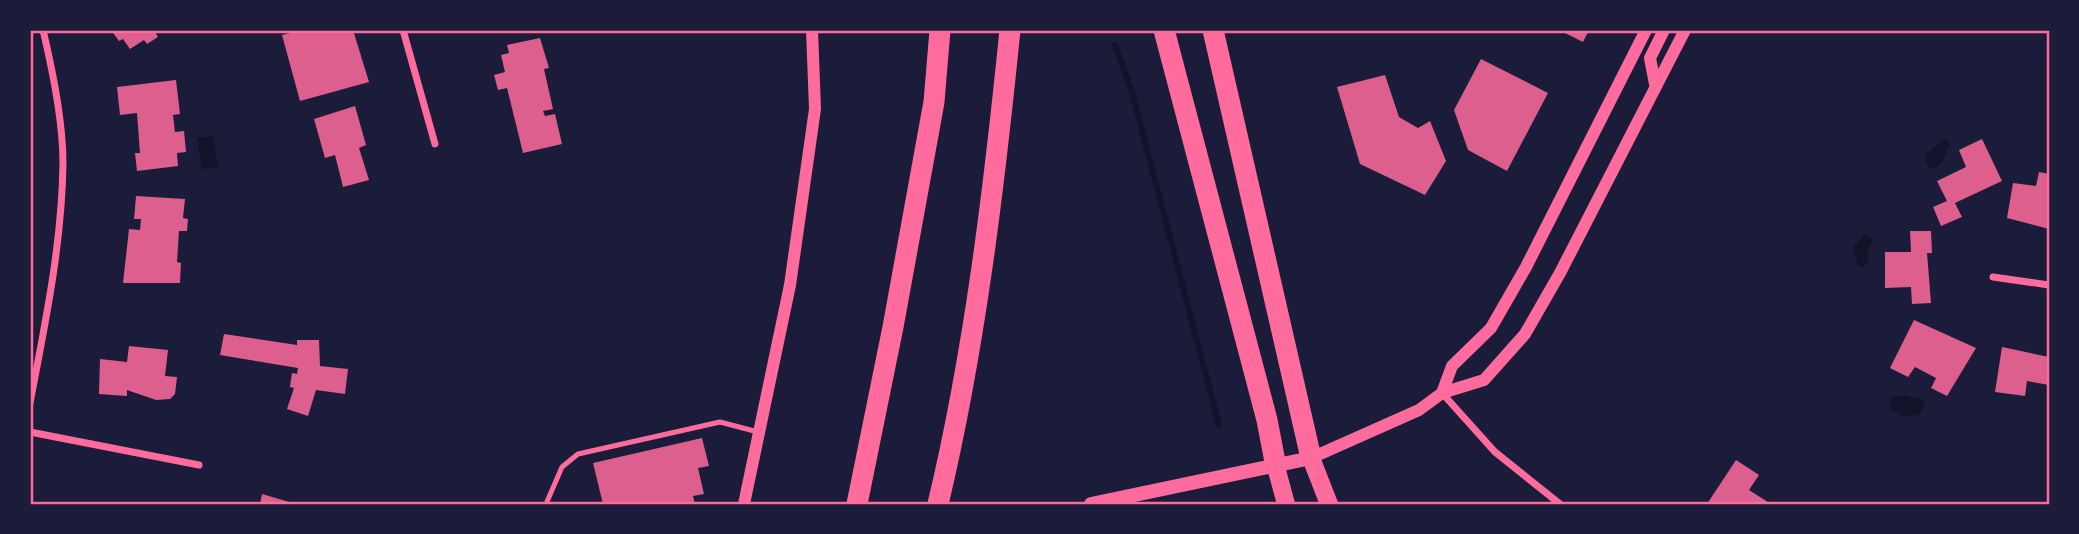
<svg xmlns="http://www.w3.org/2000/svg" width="2079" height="534" font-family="Bitter,serif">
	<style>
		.water { fill: #12122b }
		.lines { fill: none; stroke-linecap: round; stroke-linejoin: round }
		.stream { stroke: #12122b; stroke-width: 6 }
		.building { fill: #dd5f8e }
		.service { stroke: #ff6b9d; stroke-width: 5 }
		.minor { stroke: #ff6b9d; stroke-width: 7 }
		.tertiary { stroke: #ff6b9d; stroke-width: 12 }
		.secondary { stroke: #ff6b9d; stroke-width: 14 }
		.primary { stroke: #ff6b9d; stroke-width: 18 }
		.motorway { stroke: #ff6b9d; stroke-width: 21 }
		.neatline { fill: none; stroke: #ff6b9d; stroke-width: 2.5 }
	</style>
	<rect width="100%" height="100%" fill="#1b1b3a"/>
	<!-- water -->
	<path class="water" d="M213 136 218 167 202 169 197 138Z
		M1945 139 1950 145 1940 164 1935 168 1929 167 1926 162 1927 153Z
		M1865 234 1873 239 1868 250 1869 261 1862 267 1858 265 1853 248Z
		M1904 396 1920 398 1925 403 1919 415 1902 416 1889 408 1892 397Z"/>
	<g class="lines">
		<!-- stream -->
		<path class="stream" d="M1115 45 1132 92 1219 425"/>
	</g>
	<!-- building -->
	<path class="building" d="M111 30H154L158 37 147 44 144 40 130 49 123 39 119 41Z
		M303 30H353L369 82 300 101 282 35Z
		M1559 30H1589L1583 42Z
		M540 38 549 68 544 69 553 109 543 111 545 116 555 114 562 144 523 153 507 88 498 90 494 75 505 72 501 55 509 53 507 45Z
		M1481 59 1548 93 1507 171 1468 150 1454 110Z
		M1385 75 1399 117 1418 128 1430 121 1446 161 1425 195 1360 164 1337 87Z
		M176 80 180 114 173 115 175 132 184 131 186 152 177 153 178 166 137 171 135 153H140L137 113 120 115 117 87Z
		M355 106 366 145 359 148 369 180 343 187 335 155 325 158 314 119Z
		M1982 139 2002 181 1955 203 1962 217 1941 226 1933 207 1947 201 1937 181 1966 167 1959 150Z
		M2039 172 2049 174V229L2007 218 2013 183 2036 186Z
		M136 196 185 199 183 218 188 219 187 231H179L177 262 181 263 180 283H123L129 229 140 230 141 219H134Z
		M1910 231H1931L1932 253H1927L1931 303 1912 304 1911 287 1885 288V252H1911Z
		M1914 320 1976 348 1947 396 1931 388 1936 378 1915 367 1908 377 1890 368Z
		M224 334 297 345V340H319L320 366 348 369 345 394 316 390 308 416 287 409 294 388 290 387 292 373 297 374 298 368 220 355Z
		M129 346 168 350 165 376 177 377 175 394 170 399 156 400 127 390V396L99 394 100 359 127 362Z
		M2002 347 2049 357V385L2027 381 2025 396 1995 392Z
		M702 438 709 466 698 468 704 494 693 496 695 504H603L593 463Z
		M1736 460 1759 475 1749 490 1771 504H1707Z
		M262 494 289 502 288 504H260Z"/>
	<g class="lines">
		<!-- service -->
		<path class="service" d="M546 504 562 467 578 454 720 422 758 432"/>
		<!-- minor -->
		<path class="minor" d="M403 30 435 144
			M1993 277 2049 285
			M1442 393 1495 452 1560 504
			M30 403C45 324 62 244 63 163 63 120 53 72 43 30
			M30 432 199 465"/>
		<!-- tertiary -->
		<path class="tertiary" d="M1655 84 1650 58 1664 30
			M1442 393 1452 366 1491 328 1526 267 1646 30
			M1311 458 1419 410 1442 393 1484 380 1525 334 1560 273 1685 30
			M744 504 790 285 815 109 812 30"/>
		<!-- secondary -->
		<path class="secondary" d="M1091 504 1311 458"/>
		<!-- primary -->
		<path class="primary" d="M1311 458 1329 504
			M1276 467 1286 504"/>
		<!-- motorway -->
		<path class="motorway" d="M1164 30 1267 420 1276 467
			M1213 30 1311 458
			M857 504 893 327 934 102 940 30
			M938 504C975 349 994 188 1010 30"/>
	</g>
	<!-- border -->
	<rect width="2079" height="534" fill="none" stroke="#1b1b3a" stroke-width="63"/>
	<rect x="32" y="32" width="2016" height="471" class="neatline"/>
</svg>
